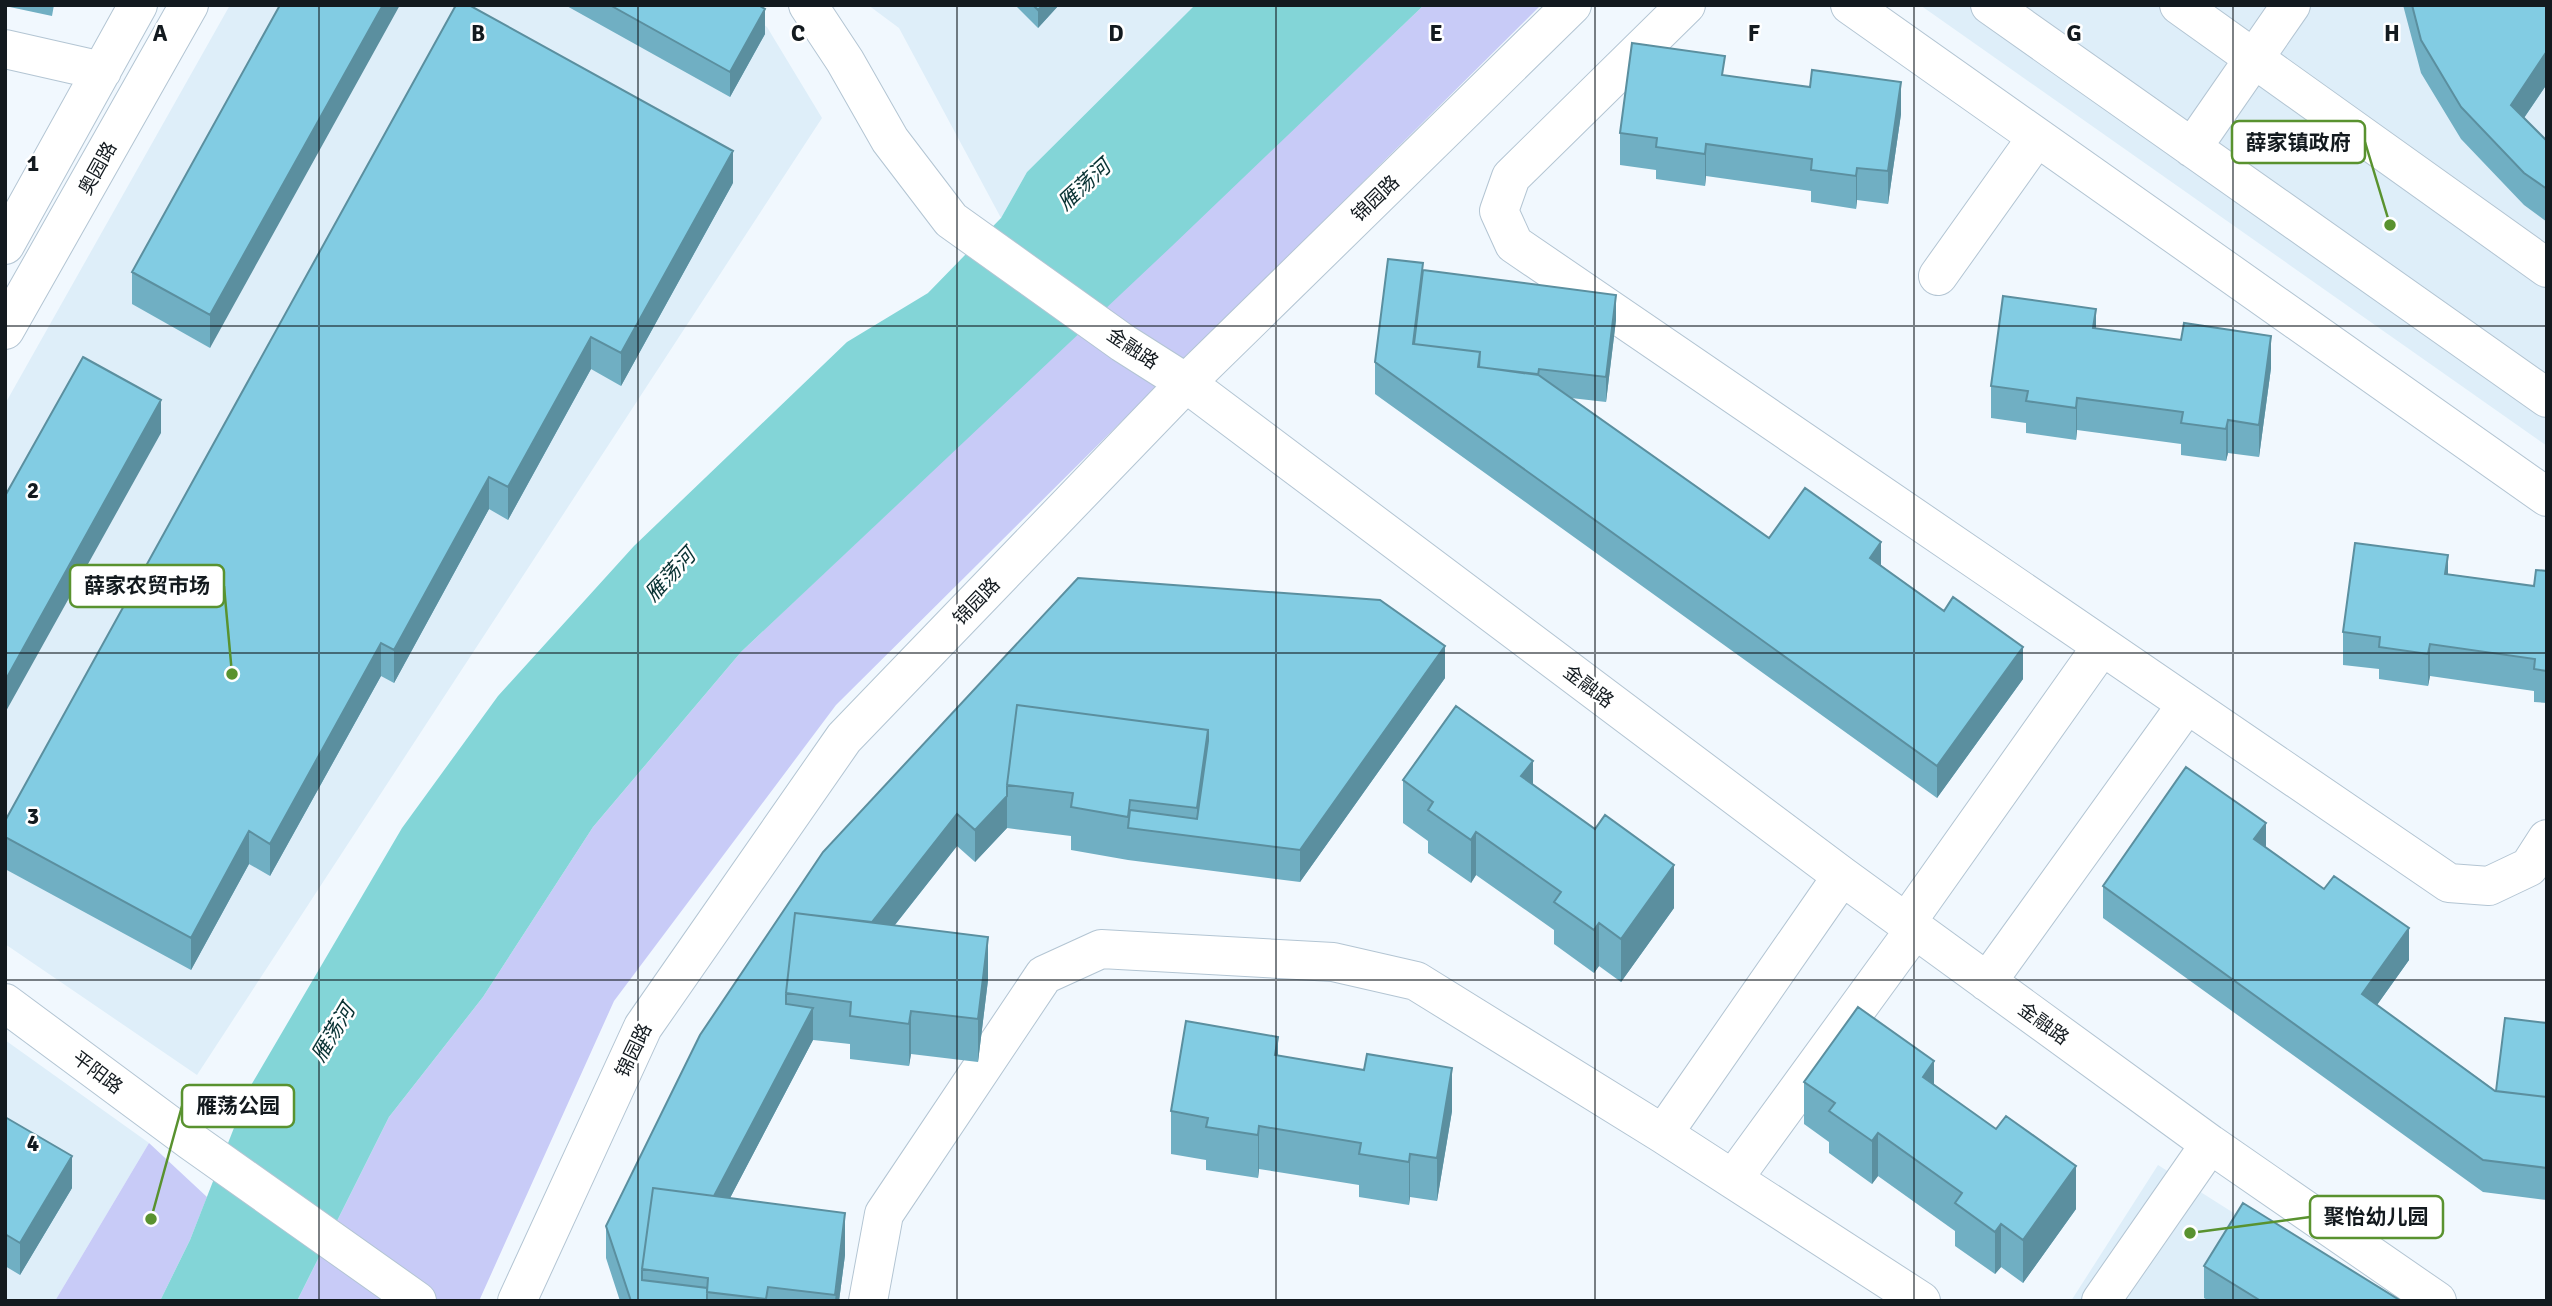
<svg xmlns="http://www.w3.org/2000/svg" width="2552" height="1306" font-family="Signika,'Noto Sans SC',sans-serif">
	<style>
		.built { fill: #deeef9 }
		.green { fill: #c8cbf7 }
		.water { fill: #83d5d7 }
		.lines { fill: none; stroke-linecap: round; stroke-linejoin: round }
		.minor-casing { stroke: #b3c5d3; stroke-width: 40 }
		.minor { stroke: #fff; stroke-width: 38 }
		.wall { fill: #70afc3 }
		.shaded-wall { fill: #5b8f9f }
		.building { fill: #82cce3; stroke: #5b8f9f; stroke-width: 2 }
		.grid { fill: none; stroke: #131a1f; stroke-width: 2; stroke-opacity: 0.55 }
		.labels { text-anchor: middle; stroke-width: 5; stroke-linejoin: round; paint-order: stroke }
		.street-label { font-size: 19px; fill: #131a1f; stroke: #fff }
		.water-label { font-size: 21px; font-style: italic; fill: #093233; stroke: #fff }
		.grid-label { font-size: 23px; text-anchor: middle; font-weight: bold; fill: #131a1f; stroke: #fff; stroke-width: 5; stroke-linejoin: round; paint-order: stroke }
		.leader { fill: none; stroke: #59922f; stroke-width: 2.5 }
		.callout-dot { fill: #59922f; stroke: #fff; stroke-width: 2.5 }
		.callout { fill: #fff; stroke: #59922f; stroke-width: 2.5 }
		.callout-label { font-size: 21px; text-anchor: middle; font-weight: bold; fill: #131a1f }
	</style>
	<rect width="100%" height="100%" fill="#f1f8fe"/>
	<!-- built -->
	<path class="built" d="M230 5H737L767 27 822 118 197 1075 5 944V404Z
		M868 5H1195L1027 172 1001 218 899 28Z
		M1920 5H2547V446Z
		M5 1040 149 1143 55 1301H5Z
		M2158 1165 2372 1301H2071Z"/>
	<!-- green -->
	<path class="green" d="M1424 5H1541L836 705 614 1001 479 1301H297L389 1117 483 997 593 827 741 652Z
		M149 1143 207 1197 190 1240 160 1301H55Z"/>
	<!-- water -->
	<path class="water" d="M1195 5H1424L1172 246 741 652 593 827 483 997 389 1117 297 1301H160L190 1240 250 1087 402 828 498 696 634 546 847 342 928 293 1001 218 1027 172Z"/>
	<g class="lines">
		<defs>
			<path id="minor" d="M808 5 845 61 890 140 951 220 1123 343 1186 383 1842 876 2210 1144 2437 1301
				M1686 5 1511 177 1499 211 1514 244 2449 883 2489 886 2529 867 2547 839
				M1850 5 2547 497
				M1990 5 2547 398
				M2179 5 2547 268
				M5 49 102 71
				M2192 148 2291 5
				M5 245 138 5
				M1938 276 2037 137
				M5 330 189 5
				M1906 923 2102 646
				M1987 982 2187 704
				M5 1003 191 1141 417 1301
				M1663 1134 1842 876
				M1733 1179 1915 929
				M517 1301 643 1027 844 738 1186 383 1572 5
				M868 1301 884 1214 1044 975 1101 949 1333 962 1416 981 1663 1134 1921 1301
				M2101 1301 2210 1144"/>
		</defs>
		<!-- minor casing -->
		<use href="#minor" class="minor-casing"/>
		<!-- minor -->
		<use href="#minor" class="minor"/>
	</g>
	<!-- wall -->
	<path class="wall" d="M5 5H54L52 16 5 6Z
		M280 5 210 348 132 304V272Z
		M565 5H758L765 34 730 97Z
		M1015 5H1059L1038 28Z
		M2403 5H2547V84L2524 118 2547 141V222L2524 205 2461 139 2421 73Z
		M1725 75 1901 114 1888 204 1857 200 1856 209 1811 202V191L1706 176 1705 186 1656 179V170L1620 165V133Z
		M733 183 621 386 591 369 508 520 489 509 394 683 381 676 270 876 249 864 191 970 5 869V821Z
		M1423 270 1616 320 1606 402 1571 398 1769 538 1881 565 2023 679 1937 798 1375 394V362Z
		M2096 328 2271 368 2259 457 2228 453 2226 461 2181 455V444L2077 430 2076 440 2026 433V423L1991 418V386Z
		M2547 571V703L2534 702V691L2430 676 2428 686 2379 679V669L2343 665V632L2448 574 2534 586Z
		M1078 578 1445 678 1300 882 1128 860 1071 850V836L1007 828 975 862 957 846 895 925 988 980 978 1062 911 1054 909 1066 850 1059V1044L813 1040 730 1198 845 1255 839 1301H620L606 1258V1226Z
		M1403 780 1533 784 1674 908 1621 982 1599 966 1594 973 1554 944V930L1476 875 1471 883 1428 853V841L1403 823Z
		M2266 847 2409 960 2377 1005 2496 1091 2547 1023V1200L2483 1192 2103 918V886Z
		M1278 1056 1452 1111 1437 1201 1410 1197 1409 1205 1359 1197V1185L1259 1169 1258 1178 1206 1170V1160L1171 1154V1111Z
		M1804 1082 1934 1085 2076 1209 2023 1283 2001 1267 1995 1274 1955 1246V1231L1878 1176 1872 1184 1829 1153V1142L1804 1124Z
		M5 1117 72 1188 20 1275 5 1266Z
		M2204 1266 2401 1301H2209L2204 1298Z"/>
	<!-- shaded-wall -->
	<path class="shaded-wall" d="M383 5H400L210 348V315Z
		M1043 5H1059L1038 28V10Z
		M765 9V34L730 97V72Z
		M2547 51V84L2511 137V105Z
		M1901 82V114L1888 204V171Z
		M1706 144V176L1705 186V154Z
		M733 151V183L621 386V353Z
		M1857 168V200L1856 209V176Z
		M1616 295V320L1606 402V377Z
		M2096 309V341L2093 328Z
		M2271 336V368L2259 457V425Z
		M591 337V369L508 520V487Z
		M2077 398V430L2076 440V408Z
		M161 400V433L5 713V681Z
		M2228 420V453L2226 461V429Z
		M489 477V509L394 683V650Z
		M1881 542V575L1870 558Z
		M2448 555V587L2445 574Z
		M381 643V676L270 876V844Z
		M2430 644V676L2428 686V654Z
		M1445 646V678L1300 882V850Z
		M2023 647V679L1937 798V766Z
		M1208 730V773L1197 837V808Z
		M1533 761V803L1521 776Z
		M1007 796V828L975 862V830Z
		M957 814V846L864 964V932Z
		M2266 823V856L2254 839Z
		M249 831V864L191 970V938Z
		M1476 832V875L1471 883V840Z
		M1674 865V908L1621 982V939Z
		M1599 923V966L1594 973V930Z
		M2409 928V960L2362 1026V994Z
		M988 937V980L978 1062V1019Z
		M813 1008V1040L709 1238V1206Z
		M911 1011V1054L909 1066V1024Z
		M1278 1037V1079L1275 1055Z
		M1934 1061V1104L1923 1077Z
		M1452 1068V1111L1437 1201V1158Z
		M1259 1126V1169L1258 1178V1135Z
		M1878 1133V1176L1872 1184V1141Z
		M1410 1154V1197L1409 1205V1162Z
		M72 1156V1188L20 1275V1243Z
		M2076 1166V1209L2023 1283V1240Z
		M845 1213V1255L839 1301H835Z
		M2001 1224V1267L1995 1274V1232Z"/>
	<!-- building -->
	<path class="building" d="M280 5H383L210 315 132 272Z
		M456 5H469L733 151 621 353 591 337 508 487 489 477 394 650 381 643 270 844 249 831 191 938 5 837V821Z
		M610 5H758L765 9 730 72Z
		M1033 5H1043L1038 10Z
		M2412 5H2547V51L2511 105 2547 141V189L2524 173 2461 107 2421 40Z
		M1632 43 1725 56 1722 75 1810 87 1812 70 1901 82 1888 171 1857 168 1856 176 1811 170 1812 159 1706 144 1705 154 1656 147 1657 138 1620 133Z
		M1388 259 1423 263 1413 344 1480 352 1478 367 1537 374 1769 538 1805 488 1881 542 1870 558 1944 611 1953 597 2023 647 1937 766 1375 362Z
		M1423 270 1616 295 1606 377 1539 369 1538 375 1479 367 1480 352 1414 344Z
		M2003 296 2096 309 2093 328 2181 340 2184 323 2271 336 2259 425 2228 420 2226 429 2181 423 2183 412 2077 398 2076 408 2026 401 2028 391 1991 386Z
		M83 357 161 400 5 681V496Z
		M2355 543 2448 555 2445 574 2534 586 2536 570 2547 571V671L2534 669 2535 659 2430 644 2428 654 2379 647 2380 637 2343 632Z
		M1078 578 1380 600 1445 646 1300 850 1128 828 1130 810 1197 819 1208 741V730L1017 705 1007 785V796L975 830 957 814 872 922 795 913 786 993V1004L813 1008 714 1196 653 1188 642 1269V1280L707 1288V1301H631L606 1226 700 1035 823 852Z
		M1017 705 1208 730 1197 808 1130 800 1128 817 1071 807 1073 793 1007 785Z
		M1456 706 1533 761 1521 776 1595 829 1605 815 1674 865 1621 939 1599 923 1594 930 1554 902 1561 892 1476 832 1471 840 1428 810 1433 802 1403 780Z
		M2186 767 2266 823 2254 839 2324 889 2334 876 2409 928 2362 994 2495 1091 2547 1097V1168L2483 1160 2103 886Z
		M795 913 988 937 978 1019 911 1011 909 1024 850 1016 851 1002 786 993Z
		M1858 1007 1934 1061 1923 1077 1996 1129 2006 1116 2076 1166 2023 1240 2001 1224 1995 1232 1955 1203 1962 1193 1878 1133 1872 1141 1829 1111 1835 1103 1804 1082Z
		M2505 1018 2547 1023V1097L2496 1091Z
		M1186 1021 1278 1037 1275 1055 1364 1070 1367 1054 1452 1068 1437 1158 1410 1154 1409 1162 1359 1154 1361 1143 1259 1126 1258 1135 1206 1127 1208 1118 1171 1111Z
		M5 1117 72 1156 20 1243 5 1234Z
		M653 1188 845 1213 835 1295 768 1287 766 1299 707 1292 708 1278 642 1269Z
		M2243 1203 2401 1301H2261L2204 1266Z"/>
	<!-- grid -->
	<path class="grid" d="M319 5V1301M638 5V1301M957 5V1301M1276 5V1301M1595 5V1301M1914 5V1301M2233 5V1301M5 326H2547M5 653H2547M5 980H2547"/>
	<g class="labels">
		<!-- street labels -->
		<g class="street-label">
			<text transform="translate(97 168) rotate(-61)" y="7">奥园路</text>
			<text transform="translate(1375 198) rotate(-44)" y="7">锦园路</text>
			<text transform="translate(1133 348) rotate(34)" y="7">金融路</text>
			<text transform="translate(976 601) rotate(-46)" y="7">锦园路</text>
			<text transform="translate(1589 686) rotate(37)" y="7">金融路</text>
			<text transform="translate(2044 1023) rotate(36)" y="7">金融路</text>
			<text transform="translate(633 1050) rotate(-64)" y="7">锦园路</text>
			<text transform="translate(98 1072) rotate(37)" y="7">平阳路</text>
		</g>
		<!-- water labels -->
		<g class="water-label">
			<text transform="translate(1084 185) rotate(-43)" y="7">雁荡河</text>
			<text transform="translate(670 575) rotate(-47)" y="7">雁荡河</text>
			<text transform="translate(333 1033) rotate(-59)" y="7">雁荡河</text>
		</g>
	</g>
	<g class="grid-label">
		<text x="160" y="41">A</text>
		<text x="478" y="41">B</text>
		<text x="798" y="41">C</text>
		<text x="1116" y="41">D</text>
		<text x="1436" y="41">E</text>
		<text x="1754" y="41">F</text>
		<text x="2074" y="41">G</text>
		<text x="2392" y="41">H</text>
		<text x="33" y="171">1</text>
		<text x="33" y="498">2</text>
		<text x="33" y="824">3</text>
		<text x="33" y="1151">4</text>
	</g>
	<!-- callouts -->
	<path class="leader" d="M2390 225L2365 142M232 674L224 586M151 1219L182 1106M2190 1233L2310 1217"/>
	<g class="callout-dot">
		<circle cx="2390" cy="225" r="7"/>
		<circle cx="232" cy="674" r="7"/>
		<circle cx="151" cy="1219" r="7"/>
		<circle cx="2190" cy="1233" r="7"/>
	</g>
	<g class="callout">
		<rect x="2232" y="121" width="133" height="42" rx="7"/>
		<rect x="70" y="565" width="154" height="42" rx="7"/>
		<rect x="182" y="1085" width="112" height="42" rx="7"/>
		<rect x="2310" y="1196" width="133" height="42" rx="7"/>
	</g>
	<g class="callout-label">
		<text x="2298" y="150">薛家镇政府</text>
		<text x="147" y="593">薛家农贸市场</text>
		<text x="238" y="1113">雁荡公园</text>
		<text x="2376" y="1224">聚怡幼儿园</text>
	</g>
	<!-- border -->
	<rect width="2552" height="1306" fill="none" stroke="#131a1f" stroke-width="14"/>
</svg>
